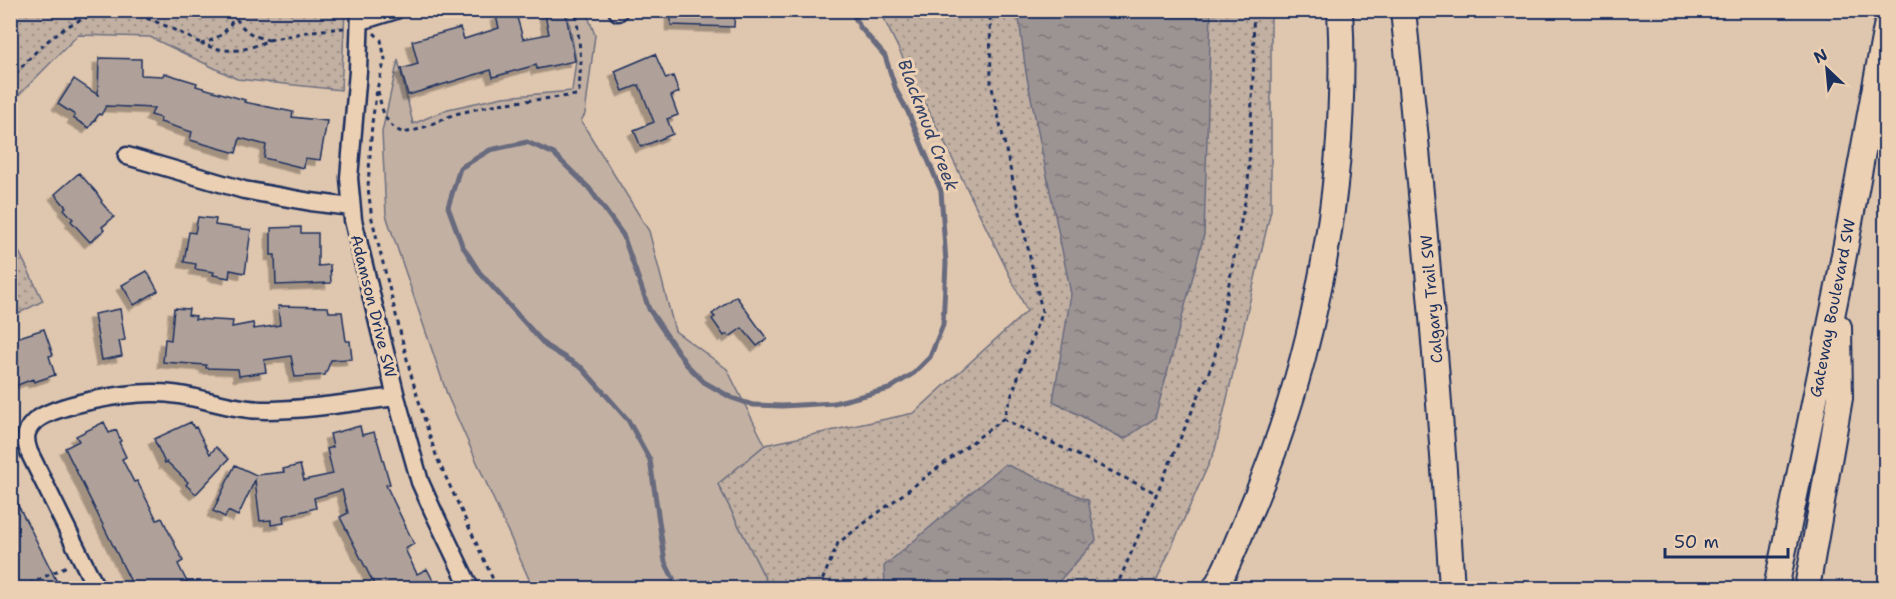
<svg xmlns="http://www.w3.org/2000/svg" width="1896" height="599" font-family="'Shantell Sans',sans-serif">
	<style>
		.grass { fill: #c2b0a2; stroke: #6e7080; stroke-width: 1.5 }
		.park { fill: url(#park-dots); stroke: #6e7080; stroke-width: 1.5 }
		.water { fill: url(#water-ripples); stroke: #686b7e; stroke-width: 1.5 }
		.lines { fill: none; stroke-linecap: round; stroke-linejoin: round }
		.stream { stroke: #686b7e; stroke-width: 5 }
		.building { fill: #afa19a; stroke: #1b2f5e; stroke-width: 1.5; filter: url(#shadow) }
		.minor-casing { stroke: #1b2f5e; stroke-width: 21 }
		.highway-casing { stroke: #1b2f5e; stroke-width: 28 }
		.path { stroke: #1b2f5e; stroke-width: 3; stroke-dasharray: 4.5 4.5; stroke-linecap: butt }
		.minor { stroke: #ecd0b3; stroke-width: 16 }
		.highway { stroke: #ecd0b3; stroke-width: 24 }
		.labels { text-anchor: middle; stroke-width: 6; stroke-linejoin: round; paint-order: stroke }
		.street-label { font-size: 16px; fill: #1b2f5e; stroke: #ecd0b3 }
		.water-label { font-size: 18px; font-style: italic; fill: #354369; stroke: #ecd0b3 }
	</style>
	<defs>
		<pattern id="park-dots" width="8" height="8" patternUnits="userSpaceOnUse" patternTransform="scale(1.5)"><rect width="8" height="8" fill="#c2b0a2"/><path d="M2 2h.1M6 6h.1" fill="none" stroke="#9d9087" stroke-width="1.8" stroke-linecap="round"/></pattern>
		<pattern id="water-ripples" width="26" height="14" patternUnits="userSpaceOnUse" patternTransform="scale(1.5)"><rect width="26" height="14" fill="#9c9393"/><path d="M2 4q2-2 4 0t4 0M15 11q2-2 4 0t4 0" fill="none" stroke="#7e787b"/></pattern>
		<filter id="shadow"><feDropShadow dx="-5.5" dy="5.5" stdDeviation="0" flood-color="#0004"/></filter>
	</defs>
	<rect width="100%" height="100%" fill="#dfc6ae"/>
	<filter id="ink" filterUnits="userSpaceOnUse"><feTurbulence type="fractalNoise" baseFrequency=".0167" numOctaves="2"/><feDisplacementMap in="SourceGraphic" scale="12" xChannelSelector="R" yChannelSelector="G"/><feConvolveMatrix kernelMatrix="1 2 1 2 8 2 1 2 1" color-interpolation-filters="sRGB"/></filter>
	<g filter="url(#ink)">
		<!-- grass -->
		<path class="grass" d="M567 11H586L595 35 585 114 581 121 649 231 675 331 727 369 765 445 718 484 770 588H533L448 397 386 215 382 132 398 60 413 124 448 109 503 97 572 91 576 60Z"/>
		<!-- park -->
		<path class="park" d="M11 11H345L341 90 237 79 150 37 78 35 16 98 11 142Z
			M880 11H1271V210L1215 450 1153 588H770L718 484 765 445 914 413 1027 311Z
			M11 235 43 301 11 317H10Z"/>
		<!-- water -->
		<path class="water" d="M1018 11H1211L1204 235 1155 418 1124 439 1053 401 1071 294 1026 73Z
			M1005 464 1088 500 1096 540 1053 588H885L884 566Z"/>
		<g class="lines">
			<!-- stream -->
			<path class="stream" d="M678 588 665 562 650 460 628 420 582 368 546 346 480 273 462 245 448 207 460 168 490 150 527 142 554 154 589 188 623 235 649 309 686 364 704 382 732 398 753 405 782 406 834 403 889 389 914 373 930 357 943 325 946 263 941 191 908 112 896 90 885 56 860 27 851 10"/>
		</g>
		<!-- building -->
		<path class="building" d="M515 10 523 39 549 34 544 10H565L575 61 537 69 536 65 493 77 491 70 408 95 401 69 418 64 412 41 460 28 464 39 499 28 496 16Z
			M671 10H735L734 27 671 25Z
			M655 54 666 79 673 76 679 92 671 96 678 115 667 119 673 134 641 147 634 130 654 122 639 85 623 91 615 71Z
			M99 58 141 59V75L163 76 164 73 197 83 196 86 245 100 244 102 293 112 292 117 327 121 320 160 305 158 304 168 264 158 266 145 240 138 236 153 190 140 192 132 160 122 161 118 151 115 154 108 106 106 101 115 99 114 89 128 73 118 75 115 58 104 74 79 98 95Z
			M79 173 96 192 102 201 101 202 114 217 102 227 104 230 90 242 71 221 73 219 64 209 66 207 55 194Z
			M198 217 216 219 215 225 251 230 245 273 230 270 229 278 213 275 214 272 195 269 196 264 184 262 189 232 195 233Z
			M301 227V233H318V266L330 265 331 283 276 285 275 255H271V228Z
			M147 271 158 291 134 305 122 285Z
			M736 296 767 339 757 346 742 328 729 337 727 334 724 336 712 319 715 317 712 314Z
			M278 306 328 307 329 312H342L346 341H350L352 359 331 360 325 375 295 377 291 356 264 360 266 372 239 376 238 369 206 368V365L163 362 165 339 171 340 174 308 189 309 188 315 196 316 195 319 233 321 232 327 253 323 254 329 280 325Z
			M120 309 125 340 119 341 122 356 102 360 94 314Z
			M44 329 53 355 49 356 55 375 34 382 33 379 10 388V340Z
			M104 422 109 433 116 430 121 441 119 442 126 457 122 459 134 482 137 481 157 520 162 518 183 561 178 564 190 588H134L65 448 79 441 76 436Z
			M191 422 194 428 196 427 210 454 216 447 229 459 196 494 186 485 188 482 167 462 165 463 154 439Z
			M360 426 362 435 374 432 376 439H377L390 484 386 485 414 544 405 549 417 574 427 569 437 588H376L340 517 348 513 342 490 314 498 316 508 283 516 284 523 271 525V520L260 521 255 480 238 516 228 511 225 517 213 511 235 465 256 475 284 472 283 469 300 465 304 480 333 474 327 449 333 447 330 434Z
			M10 490 32 532 60 588H10Z"/>
		<g class="lines">
			<defs>
				<path id="minor" d="M360 10 358 71 349 178 353 220 396 397 420 482 433 511 470 588
					M617 10 618 12
					M361 21 396 10
					M127 156 244 190 311 202 351 207
					M96 588 29 452C25 441 24 431 34 422 54 404 128 392 157 393 193 393 228 410 265 410 308 410 353 402 396 397"/>
				<path id="highway" d="M1403 10C1423 203 1440 395 1452 588
					M1215 588C1229 565 1238 539 1249 514 1316 358 1349 180 1340 10
					M1776 588 1839 282 1886 27
					M1807 588 1840 398 1839 327"/>
			</defs>
			<!-- minor casing -->
			<use href="#minor" class="minor-casing"/>
			<!-- highway casing -->
			<use href="#highway" class="highway-casing"/>
			<!-- path -->
			<path class="path" d="M234 10C237 28 253 37 269 40 242 52 230 54 202 44 219 38 228 32 235 15
				M374 33 381 40 385 59 377 89 372 123 368 188 372 219 411 375 429 434 437 458 497 588
				M269 40 312 31 344 28
				M10 81C39 45 79 4 130 14 153 18 181 33 202 44
				M378 91C382 109 384 126 404 133L420 129 455 114 498 104 577 95 579 91 581 61 576 10
				M1003 419 1156 493
				M21 588 67 566
				M825 588 822 581 838 543 1003 419 1042 311 991 83 990 10
				M1116 588 1214 360 1248 186 1254 57 1253 10"/>
			<!-- minor -->
			<use href="#minor" class="minor"/>
			<!-- highway -->
			<use href="#highway" class="highway"/>
		</g>
	</g>
	<g class="labels">
		<!-- street labels -->
		<g class="street-label">
			<text transform="translate(1431 299) rotate(-95)" y="6">Calgary Trail SW</text>
			<text transform="translate(374 306) rotate(76)" y="6">Adamson Drive SW</text>
			<text transform="translate(1832 308) rotate(-79)" y="6">Gateway Boulevard SW</text>
		</g>
		<!-- water labels -->
		<g class="water-label">
			<text transform="translate(928 125) rotate(69)" y="6">Blackmud Creek</text>
		</g>
	</g>
	<!-- margin -->
	<rect width="1896" height="599" fill="none" stroke="#ecd0b3" stroke-width="36"/>
	<rect x="18" y="18" width="1860" height="563" fill="none" stroke="#1b2f5e" stroke-width="2" filter="url(#ink)"/>
	<!-- north arrow -->
	<g transform="translate(1827 69) rotate(334)" stroke="#ecd0b3" stroke-width="4.5" paint-order="stroke">
	<path d="M0-4.5L10 22L0 15L-10 22Z" fill="#1b2f5e"/>
	<text y="-9" font-size="16" font-weight="bold" text-anchor="middle" fill="#1b2f5e">N</text>
	</g>
	<!-- scale -->
	<path d="M1665 548v9h123v-9" fill="none" stroke="#1b2f5e" stroke-width="3"/>
	<text x="1674" y="548" font-size="18" fill="#1b2f5e" stroke="#ecd0b3" stroke-width="4.5" paint-order="stroke">50 m</text>
</svg>
